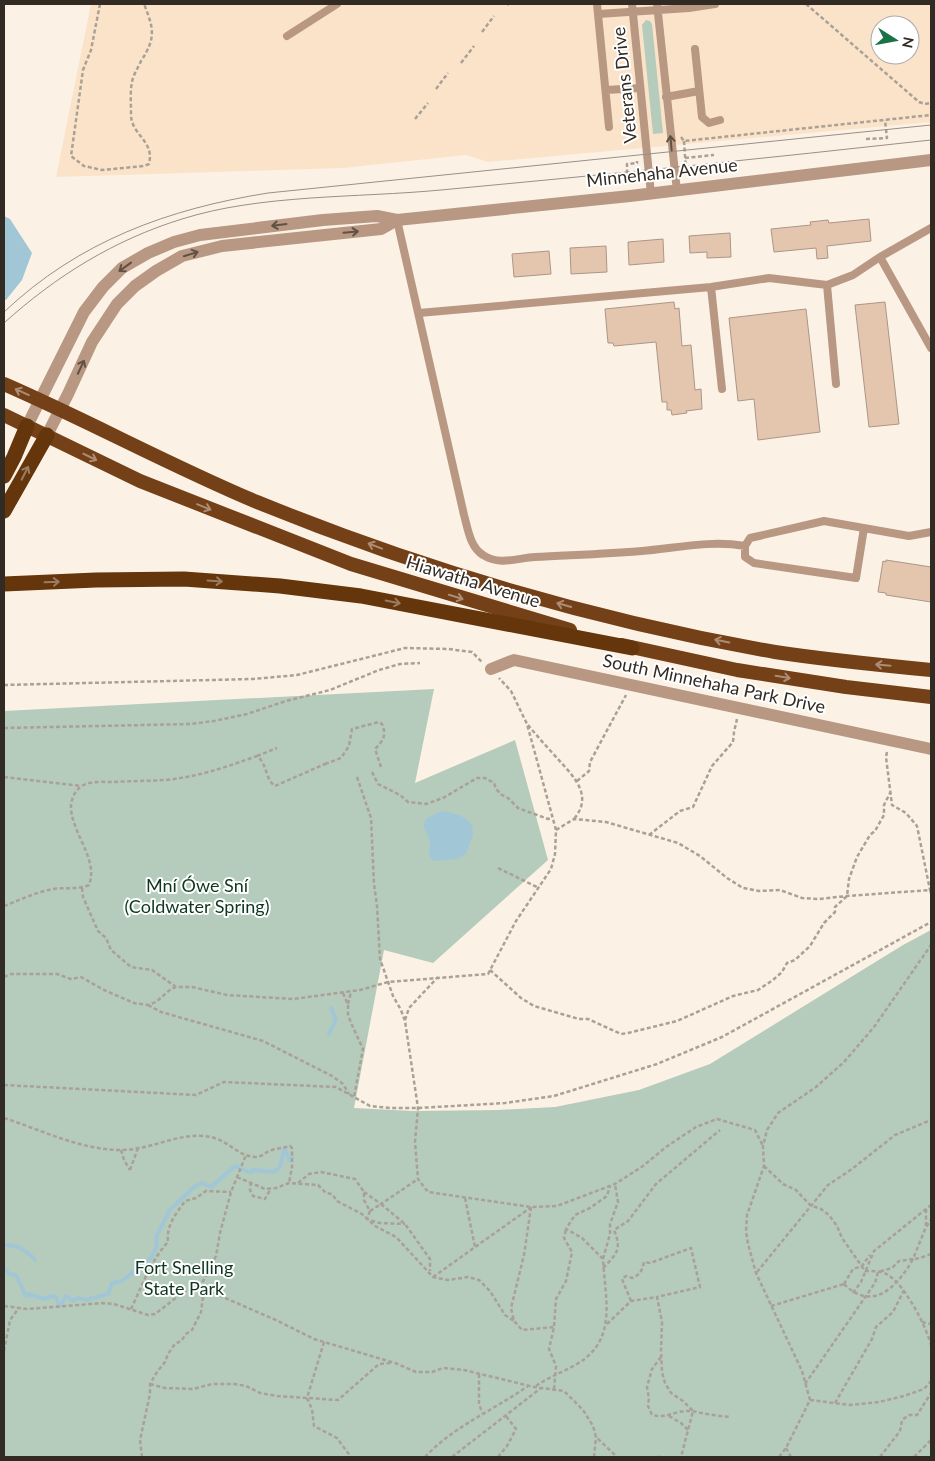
<svg xmlns="http://www.w3.org/2000/svg" width="935" height="1461" font-family="Lato,sans-serif">
	<style>
		.built { fill: #fbe3c9; fill-rule: evenodd }
		.green { fill: #b5cbbc }
		.water { fill: #a1c7d7 }
		.lines { fill: none; stroke-linecap: round; stroke-linejoin: round }
		.stream { stroke: #a1c7d7; stroke-width: 4 }
		.building { fill: #e4c6af; stroke: #ab9687 }
		.path { stroke: #aaa196; stroke-width: 2.5; stroke-dasharray: 4 2.5; stroke-linecap: butt }
		.service { stroke: #b89883; stroke-width: 8 }
		.minor { stroke: #b89883; stroke-width: 12 }
		.tertiary { stroke: #b89883; stroke-width: 12 }
		.trunk { stroke: #744018; stroke-width: 14 }
		.motorway { stroke: #65350c; stroke-width: 15 }
		.tram { stroke: #999086; stroke-width: 1 }
		.oneway { stroke: #615145 }
		.oneway2 { stroke: #ac8c74 }
		.oneway3 { stroke: #9b7c61 }
		.labels { text-anchor: middle; stroke-width: 4; stroke-linejoin: round; paint-order: stroke }
		.street-label { font-size: 18px; fill: #322b23; stroke: #fff }
		.park-label { font-size: 18px; fill: #0d3720; stroke: #fff }
	</style>
	<rect width="100%" height="100%" fill="#fcf1e5"/>
	<!-- built -->
	<path class="built" d="M91 4H931V122L488 162 466 155 343 168 56 177ZM880 25H910V55H880Z"/>
	<!-- green -->
	<path class="green" d="M646 20 650 21 652 24 663 133 653 134 642 25Z
		M434 689 415 783 515 740 548 860 433 963 384 950 354 1108 413 1111 498 1110 555 1107 639 1090 710 1064 903 945 931 930V1457H4V711Z"/>
	<!-- water -->
	<path class="water" d="M4 216 10 219 32 253 22 280 6 300H4Z
		M442 811 460 815 472 824 473 835 466 854 458 859 434 861 429 856 430 841 423 825 427 818Z"/>
	<g class="lines">
		<!-- stream -->
		<path class="stream" d="M329 1034 336 1019 331 1008
			M4 1245C18 1245 26 1250 35 1260
			M4 1268 9 1274 16 1275 26 1296 29 1294 44 1299 53 1296 56 1297 58 1303 61 1305 66 1296 73 1301 78 1298 86 1300 108 1294 112 1283 122 1281 151 1258 157 1246 156 1237 170 1210 194 1187 202 1183 211 1187 235 1166 251 1173 253 1170 274 1172 280 1167 284 1150 286 1151 289 1160 292 1157"/>
	</g>
	<!-- building -->
	<path class="building" d="M869 219 871 241 827 246 828 258 817 259 816 248 774 252 771 229 811 225 810 222 828 220 829 223Z
		M730 233 731 257 707 258V252L690 253 689 236Z
		M663 239 664 262 629 265 628 242Z
		M606 246 607 272 571 274 570 248Z
		M549 251 551 274 514 277 512 254Z
		M674 302 675 309 679 308 682 346 691 345 695 390 701 389 702 409 686 411 687 413 672 415 671 410H667V402H662L656 342 614 346 613 343H608L605 309Z
		M885 302 899 424 869 427 855 305Z
		M806 309 820 432 758 440 754 399 738 401 729 318Z
		M886 560 931 567V602L886 595V593L878 592 883 561 886 562Z"/>
	<g class="lines">
		<!-- path -->
		<path class="path" d="M100 4 91 50 83 70 71 156 84 166 102 170 144 166 149 164C155 140 130 135 131 113 131 103 130 91 132 82 133 75 138 68 141 61 156 38 154 29 144 4
			M806 4 919 102 925 104 931 103
			M507 5 508 4
			M482 32 494 16
			M461 63 474 46
			M436 89 448 73
			M415 119 428 103
			M681 137 684 141 931 115
			M866 139 887 138 885 120
			M684 141 686 171 691 174V177
			M685 158 714 155
			M627 180V164L637 163V161
			M4 685 253 679 297 675 405 648 448 649 472 652 482 662
			M528 725C537 736 547 747 557 758 573 776 594 795 574 819
			M4 728 191 724 214 721 247 714 286 701 330 690 379 670 400 664 420 663
			M887 752 886 757 892 805 906 813 917 826 930 890
			M257 756 277 748
			M325 764 341 758 349 746 352 729 379 722 382 724C387 735 383 741 375 749L381 767
			M372 772 378 784 400 795 408 802 426 804 443 798 477 778H485L494 783 496 789 502 795 508 798 518 808 548 819 552 818
			M4 777 81 786
			M357 777 371 818 374 884 377 906 380 959 393 996 401 1010 405 1021 418 1108 415 1142 418 1179 428 1192 531 1207 557 1206 615 1184 643 1166 666 1147 696 1127 717 1119 755 1130 763 1146
			M577 781 589 771 590 762 626 695
			M556 830 574 819 606 822 678 843 700 856 727 878 743 888 759 891 780 890 802 898 819 899 847 896 930 890 931 893
			M649 835 680 811 693 807 712 766 733 742 734 732 737 719
			M498 868 539 888
			M82 888 83 897 98 931 106 938 111 950 131 967 152 970 176 987
			M4 906C20 900 36 892 53 889 66 887 77 890 89 885 99 858 70 832 71 805 72 796 77 787 86 784 94 781 104 782 112 782 130 781 148 781 165 780 198 777 226 767 257 756 267 763 265 779 275 786L325 764 326 768
			M490 970 521 998 534 1006 579 1019H588L621 1034 628 1033 677 1021 733 996 758 990 773 980 782 972 787 963 795 960 810 946 824 923 835 912V907L847 896 849 879 857 857 870 835 875 831 884 815V805L890 793
			M4 977 11 974H57L71 979 81 977 104 990 134 1003 148 1005 156 1002 171 989 176 987H192L227 995 293 999 360 990 388 982 488 974 516 921 551 869 555 854 556 830 527 724 511 691 499 678
			M343 993 348 1005V1014L351 1023 363 1049 354 1097
			M348 1004 351 992
			M148 1005 161 1012 263 1041 332 1076 343 1084 349 1094
			M405 1020 409 1008 438 977
			M4 1085 196 1095 224 1082 336 1087 370 1106 390 1108H418L505 1103 554 1096 657 1064 722 1037 931 922
			M4 1118C42 1130 80 1150 121 1150 150 1150 175 1134 203 1136 227 1137 236 1156 255 1157 263 1157 265 1152 272 1150 278 1148 284 1148 290 1146L292 1148V1167L289 1183
			M121 1150 124 1160 130 1170
			M764 1166 783 1184 796 1190 810 1205 821 1209 829 1215 837 1226 842 1238 865 1271C873 1271 882 1271 888 1275 905 1285 926 1326 931 1345
			M130 1170 138 1148
			M237 1177 265 1189 276 1188 289 1183 318 1185 326 1193 332 1194 337 1201 362 1214 375 1226 396 1237 433 1277 448 1280 468 1277 479 1280 490 1291 505 1315 514 1321
			M251 1182 250 1190 253 1196 265 1199 270 1190
			M298 1183 309 1174 321 1172 355 1179 364 1192V1200L370 1211 367 1219 379 1223 405 1224
			M364 1192 381 1204 418 1179
			M465 1198 475 1247
			M531 1207 524 1255 511 1308 514 1321 522 1330 554 1327
			M370 1211 381 1204 405 1224 430 1259V1271
			M926 1226V1209
			M603 1259 610 1234V1224L618 1202 615 1184
			M603 1268C617 1254 622 1249 614 1230L628 1221 656 1184 720 1130
			M757 1272 828 1185 852 1169 895 1135 931 1120
			M433 1277 530 1208
			M844 1284C873 1313 898 1286 913 1259L920 1258 931 1254
			M844 1284 853 1269 862 1266 870 1255
			M853 1293 861 1282 874 1251 931 1205
			M631 1301 622 1279 626 1276 632 1278C640 1275 642 1271 644 1262L650 1263 691 1248 700 1287 657 1297
			M4 1306 27 1309 103 1303 114 1304 148 1315 155 1314 185 1291 200 1287 278 1321 314 1339 395 1363 416 1372H432L443 1368 464 1370 534 1387 564 1391 583 1410 593 1426 596 1437 617 1457
			M771 1306 844 1284
			M131 1309C142 1286 151 1260 168 1242 166 1225 176 1214 185 1201L196 1198 206 1191 231 1192
			M922 1322 931 1324
			M607 1324 631 1301 657 1297 662 1322 661 1352 662 1372 665 1383 671 1393 683 1401 693 1411 681 1457
			M324 1342 307 1398 312 1409 314 1426 337 1438 351 1457
			M4 1351 10 1320 19 1308
			M661 1357 652 1369 647 1387 649 1398 648 1406 652 1415C669 1419 674 1410 690 1411 695 1411 698 1413 702 1413 711 1415 721 1416 730 1417
			M479 1374V1403L482 1413
			M150 1384 165 1388 193 1389 212 1384H235L246 1386 260 1393 277 1396 338 1400 379 1364 391 1363
			M805 1384 875 1283 878 1272 892 1268 899 1261 913 1259 926 1227 931 1220
			M536 1386C549 1377 563 1372 577 1364 618 1340 605 1299 603 1259L582 1238 566 1229 575 1215 590 1208 607 1196 610 1186
			M554 1389 556 1366 549 1349 554 1327 556 1299 566 1281 572 1252 564 1238 566 1229
			M810 1400 850 1405 879 1402 904 1396 924 1389 931 1381
			M835 1403 872 1339 876 1327 893 1312 904 1290
			M669 1416 681 1423 688 1430
			M786 1448 791 1457
			M142 1457 140 1440 150 1394V1384L157 1372 165 1362 168 1354 175 1344 181 1341 186 1334 192 1330 201 1312 203 1297 200 1287 216 1256 220 1233 231 1192 246 1155
			M425 1457C454 1426 494 1410 528 1386
			M452 1457 541 1388
			M498 1457 507 1446 516 1429 506 1416
			M594 1457 596 1437
			M657 1457H663
			M779 1457 786 1448 810 1400 802 1371 756 1273 748 1244 746 1231 747 1215 764 1166 763 1146 767 1130 778 1113 816 1087 844 1062 874 1027 931 945
			M880 1457 900 1431 902 1420 909 1415H917L931 1393
			M914 1457 931 1440"/>
		<!-- service -->
		<path class="service" d="M597 4 609 127
			M632 4 651 194
			M657 4 677 191
			M598 14 689 8 715 4
			M287 36 337 4
			M695 49 702 117 709 123 720 120
			M606 90 640 88
			M666 97 699 91
			M397 220 464 515C468 529 470 547 483 555 500 566 517 558 535 557 571 555 607 554 642 551 676 548 711 540 745 546
			M880 257 931 348
			M827 285 836 384
			M711 287 722 389
			M419 313 711 287 769 278 827 285 853 275 880 257 931 228
			M864 528 856 578 754 563 745 557V546L750 538 824 521 909 536 931 532"/>
		<!-- minor -->
		<path class="minor" d="M491 669 514 660 931 749"/>
		<!-- tertiary -->
		<path class="tertiary" d="M27 426 84 312 103 287 122 268 148 253 174 242 200 235 323 220 377 216 397 220 630 196 931 160
			M47 435 68 394 92 342 117 304 135 286 156 271 182 256 222 246 381 229 397 220"/>
		<!-- trunk -->
		<path class="trunk" d="M4 384C89 421 171 466 257 502 424 570 598 621 775 652 827 660 879 665 931 670
			M4 415 140 481 351 564 570 630
			M622 645 737 670 846 687 931 697"/>
		<!-- motorway -->
		<path class="motorway" d="M4 476 14 457 27 426
			M4 511 47 435
			M4 584 96 580 184 579 280 586 361 596 632 648"/>
		<!-- tram -->
		<path class="tram" d="M4 312C79 241 168 209 268 193L931 125
			M4 323C56 276 114 240 182 219 261 194 357 198 441 190 604 175 768 158 931 140"/>
	</g>
	<!-- one-way arrows -->
	<defs><path id="oneway-shaft" d="M-6 0H5M1.5-3L5.5 0L1.5 3" fill="none" stroke-width="1.6" stroke-linecap="round" stroke-linejoin="round" transform="scale(1.25)"/></defs>
	<g class="oneway">
		<use href="#oneway-shaft" transform="translate(671 143) rotate(-95)"/>
		<use href="#oneway-shaft" transform="translate(279 225) rotate(173)"/>
		<use href="#oneway-shaft" transform="translate(351 232) rotate(-5)"/>
		<use href="#oneway-shaft" transform="translate(191 254) rotate(-17)"/>
		<use href="#oneway-shaft" transform="translate(125 267) rotate(144)"/>
		<use href="#oneway-shaft" transform="translate(81 367) rotate(-65)"/>
	</g>
	<g class="oneway2">
		<use href="#oneway-shaft" transform="translate(22 392) rotate(-156)"/>
		<use href="#oneway-shaft" transform="translate(90 457) rotate(26)"/>
		<use href="#oneway-shaft" transform="translate(204 507) rotate(22)"/>
		<use href="#oneway-shaft" transform="translate(375 546) rotate(-159)"/>
		<use href="#oneway-shaft" transform="translate(456 597) rotate(17)"/>
		<use href="#oneway-shaft" transform="translate(564 605) rotate(-164)"/>
		<use href="#oneway-shaft" transform="translate(722 641) rotate(-169)"/>
		<use href="#oneway-shaft" transform="translate(883 665) rotate(-175)"/>
		<use href="#oneway-shaft" transform="translate(783 677) rotate(9)"/>
	</g>
	<g class="oneway3">
		<use href="#oneway-shaft" transform="translate(25 473) rotate(-63)"/>
		<use href="#oneway-shaft" transform="translate(215 581) rotate(4)"/>
		<use href="#oneway-shaft" transform="translate(52 582) rotate(-2)"/>
		<use href="#oneway-shaft" transform="translate(393 602) rotate(11)"/>
	</g>
	<g class="labels">
		<!-- street labels -->
		<g class="street-label">
			<text transform="translate(625 85) rotate(-96)" y="6">Veterans Drive</text>
			<text transform="translate(662 173) rotate(-6)" y="6">Minnehaha Avenue</text>
			<text transform="translate(473 582) rotate(17)" y="6">Hiawatha Avenue</text>
			<text transform="translate(714 684) rotate(12)" y="6">South Minnehaha Park Drive</text>
		</g>
		<!-- park labels -->
		<g class="park-label">
			<text x="197" y="892">Mní Ówe Sní<tspan x="197" dy="21">(Coldwater Spring)</tspan></text>
			<text x="184" y="1274">Fort Snelling<tspan x="184" dy="21">State Park</tspan></text>
		</g>
	</g>
	<!-- border -->
	<rect width="935" height="1461" fill="none" stroke="#322b23" stroke-width="10"/>
	<!-- north arrow -->
	<g transform="translate(895 40) rotate(101)"><circle r="24" fill="#ffffff" stroke="#adaaa7"/>
	<path d="M0-4L9 19L0 12L-9 19Z" fill="#1b7245"/>
	<text y="-8" font-size="14" font-weight="bold" text-anchor="middle" fill="#322b23">N</text>
	</g>
</svg>
